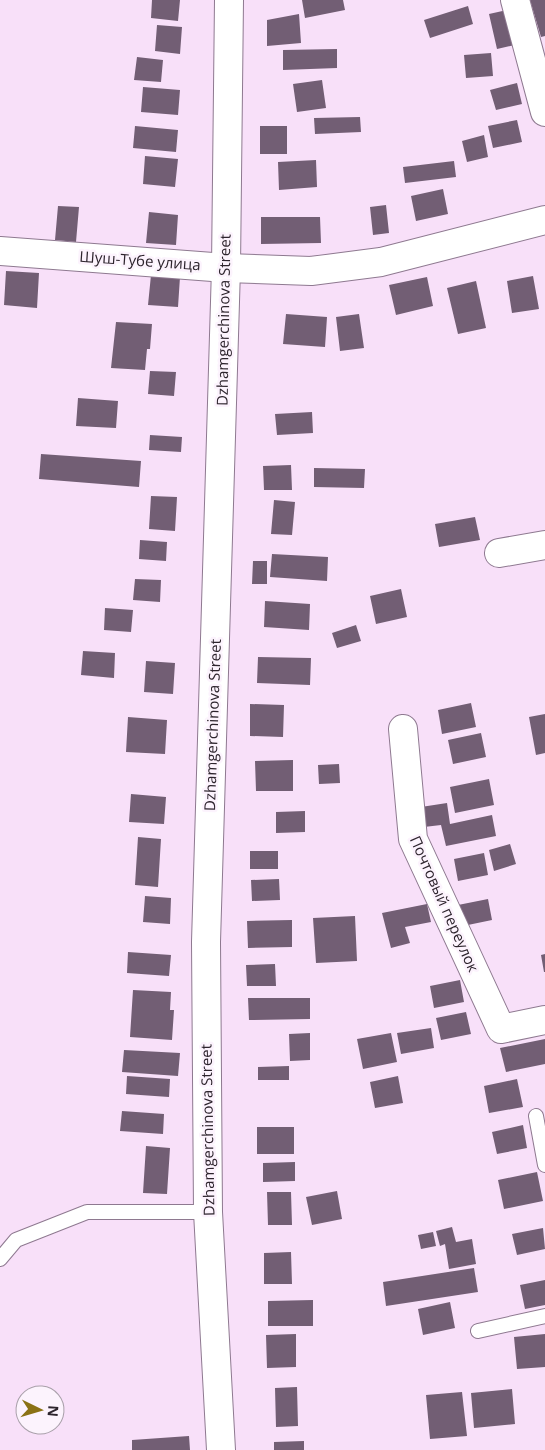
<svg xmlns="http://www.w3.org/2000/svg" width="545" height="1450" font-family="'Open Sans',sans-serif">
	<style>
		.building { fill: #725e74 }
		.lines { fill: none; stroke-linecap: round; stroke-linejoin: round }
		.service-casing { stroke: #8e7990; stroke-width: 16 }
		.minor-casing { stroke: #8e7990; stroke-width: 30 }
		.tertiary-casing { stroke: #8e7990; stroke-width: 30 }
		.service { stroke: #fff; stroke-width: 14 }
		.minor { stroke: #fff; stroke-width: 28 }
		.tertiary { stroke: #fff; stroke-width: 28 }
		.labels { text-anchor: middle; stroke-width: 5; stroke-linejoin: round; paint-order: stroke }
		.street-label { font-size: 15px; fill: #2d242d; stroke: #fcf3fd }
	</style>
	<rect width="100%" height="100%" fill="#f8e0f9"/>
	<!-- building -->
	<path class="building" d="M152 0H180L178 21 151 18Z
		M302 0H343L345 10 305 18Z
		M530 0H545V36L541 37Z
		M468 6 473 24 430 38 424 20Z
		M507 10 515 45 497 49 489 14Z
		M299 14 301 43 267 46V20Z
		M157 25 182 27 180 54 155 51Z
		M337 49V68L283 70V50Z
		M491 53 493 76 466 78 464 55Z
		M137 57 163 60 161 82 134 80Z
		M322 80 326 108 297 112 293 84Z
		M517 83 522 104 496 110 490 90Z
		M143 87 180 90 178 115 141 112Z
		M360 117 361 132 315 134 314 118Z
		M517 120 522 142 493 148 488 126Z
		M135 126 178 130 176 152 133 148Z
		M260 126H287V154H260Z
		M484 135 488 157 467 162 462 141Z
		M145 156 178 159 175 187 143 184Z
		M316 160 317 187 279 190 278 162Z
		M454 161 456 177 405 183 403 167Z
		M443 189 448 214 416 221 411 196Z
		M386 205 389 233 373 235 370 207Z
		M58 206 79 207 76 242 55 240Z
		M149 212 178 215 176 245 146 243Z
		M261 217H320L321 243 261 244Z
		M6 271 39 273 37 308 4 305Z
		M151 275 180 277 178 307 148 305Z
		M533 276 539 309 512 313 507 281Z
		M427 277 433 306 396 315 389 285Z
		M476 281 486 328 458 334 447 288Z
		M286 314 327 317 325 347 283 344Z
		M359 314 364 348 340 351 336 317Z
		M116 322 152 324 150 349H147L145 370 111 368Z
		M150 371 176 372 174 396 148 394Z
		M78 398 118 401 116 428 76 426Z
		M312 412 313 433 277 435 275 414Z
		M150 435 182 437 181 452 149 450Z
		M41 454 141 461 139 487 39 479Z
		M291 465 292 490H264L263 466Z
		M314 468 365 469 364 488 314 487Z
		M151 496 177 497 175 531 149 529Z
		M274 500 295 502 292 535 271 534Z
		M475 517 480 540 439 547 435 524Z
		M140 540 167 542 166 561 139 559Z
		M272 554 328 557 327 581 270 577Z
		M253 561H267V584H252Z
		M135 579 161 580 160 602 133 600Z
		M401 589 407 617 376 624 370 596Z
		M265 601 310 604 309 630 264 627Z
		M105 608 133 610 131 632 104 630Z
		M356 625 361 641 337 648 332 633Z
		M83 651 115 653 114 678 81 675Z
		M258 657 311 658 310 685 257 683Z
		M146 661 175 663 173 694 144 692Z
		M471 703 476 727 442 734 438 710Z
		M250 704 284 705 283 737 250 736Z
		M545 714V753L536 755 529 717Z
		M128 717 167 720 165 754 126 752Z
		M481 733 486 757 453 764 448 740Z
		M293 760V791H256L255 761Z
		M339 764 340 783 319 784 318 765Z
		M489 779 494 805 455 813 450 787Z
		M131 794 166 797 164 824 129 822Z
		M447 803 450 824 492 815 496 836 446 846 441 825 424 827 421 807Z
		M305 811V832L276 833V812Z
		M138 837 161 839 158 887 135 885Z
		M510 844 516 864 494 871 489 850Z
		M250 851H278V869H250Z
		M484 853 488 875 458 881 454 859Z
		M279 879 280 900 252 901 251 880Z
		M145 896 171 898 170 924 143 922Z
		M488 899 492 920 463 926 458 905Z
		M427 904 431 922 405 927 410 943 391 948 382 913Z
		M355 916 357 961 316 963 313 918Z
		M292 920V947L248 948 247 921Z
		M128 952 171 955 169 976 127 973Z
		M545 954V972H544L541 955Z
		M275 964 276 986H247L246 965Z
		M460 980 464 1002 434 1008 430 986Z
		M133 990 171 992 170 1010H174L172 1040 130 1037Z
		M248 998H310V1019L249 1020Z
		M466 1012 471 1034 441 1040 436 1018Z
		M431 1028 434 1048 401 1054 397 1033Z
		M310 1033V1060L290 1061 289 1034Z
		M391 1033 397 1062 363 1069 357 1039Z
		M545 1039V1064L506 1072 500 1048Z
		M124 1050 180 1053 178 1076 122 1072Z
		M289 1066V1080H258V1067Z
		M127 1076 170 1079 169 1097 126 1094Z
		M398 1076 403 1103 375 1108 370 1082Z
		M517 1079 523 1107 489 1113 484 1086Z
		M122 1111 164 1114 163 1134 120 1131Z
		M523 1125 527 1148 497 1154 492 1132Z
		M257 1127H294V1154H257Z
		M146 1146 170 1148 167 1194 143 1193Z
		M295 1162V1181L263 1182V1163Z
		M537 1172 543 1201 504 1209 498 1180Z
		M337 1191 342 1219 312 1225 306 1197Z
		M267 1192H291L292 1225H268Z
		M452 1227 456 1242 472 1239 476 1264 449 1269 445 1244 440 1246 436 1231Z
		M543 1228 545 1249 517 1255 512 1234Z
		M433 1232 436 1246 421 1249 418 1235Z
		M291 1252 292 1284H264V1253Z
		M474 1268 478 1292 386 1306 383 1282Z
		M545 1280V1305L525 1309 520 1285Z
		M313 1300V1326H268V1301Z
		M450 1302 455 1328 423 1335 418 1309Z
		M296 1334V1367L267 1368 266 1335Z
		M545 1334V1367L517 1369 514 1337Z
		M297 1387 298 1426 276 1427 275 1388Z
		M512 1389 515 1424 474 1428 471 1393Z
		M462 1392 467 1436 430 1439 426 1395Z
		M189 1436 190 1450H132V1440Z
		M304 1441V1450H274V1442Z"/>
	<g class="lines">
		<defs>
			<path id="service" d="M536 1116 545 1165
				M0 1259 16 1240 87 1212H208
				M478 1331 545 1316"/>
			<path id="minor" d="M515 0 545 112
				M0 251 226 268 311 271 381 262 545 220
				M499 553 545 545
				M403 729 413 839 501 1029 545 1020"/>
			<path id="tertiary" d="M221 1450 208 1212 206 942 226 268 229 0"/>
		</defs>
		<!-- service casing -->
		<use href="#service" class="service-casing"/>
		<!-- minor casing -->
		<use href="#minor" class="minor-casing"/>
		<!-- tertiary casing -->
		<use href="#tertiary" class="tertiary-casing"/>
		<!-- service -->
		<use href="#service" class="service"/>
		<!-- minor -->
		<use href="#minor" class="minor"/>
		<!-- tertiary -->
		<use href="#tertiary" class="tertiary"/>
	</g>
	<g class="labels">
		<!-- street labels -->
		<g class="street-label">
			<text transform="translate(140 261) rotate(4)" y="5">Шуш-Тубе улица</text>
			<text transform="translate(224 320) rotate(-89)" y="5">Dzhamgerchinova Street</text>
			<text transform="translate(213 725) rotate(-88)" y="5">Dzhamgerchinova Street</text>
			<text transform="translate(444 904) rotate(66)" y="5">Почтовый переулок</text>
			<text transform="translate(208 1130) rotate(-91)" y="5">Dzhamgerchinova Street</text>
		</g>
	</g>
	<!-- north arrow -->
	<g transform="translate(40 1410) rotate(95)"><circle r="24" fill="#fcf3fd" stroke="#a9a0aa"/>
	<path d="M0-4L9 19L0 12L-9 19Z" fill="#8b7215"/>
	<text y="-8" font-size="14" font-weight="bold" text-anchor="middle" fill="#2d242d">N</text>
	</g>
</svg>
